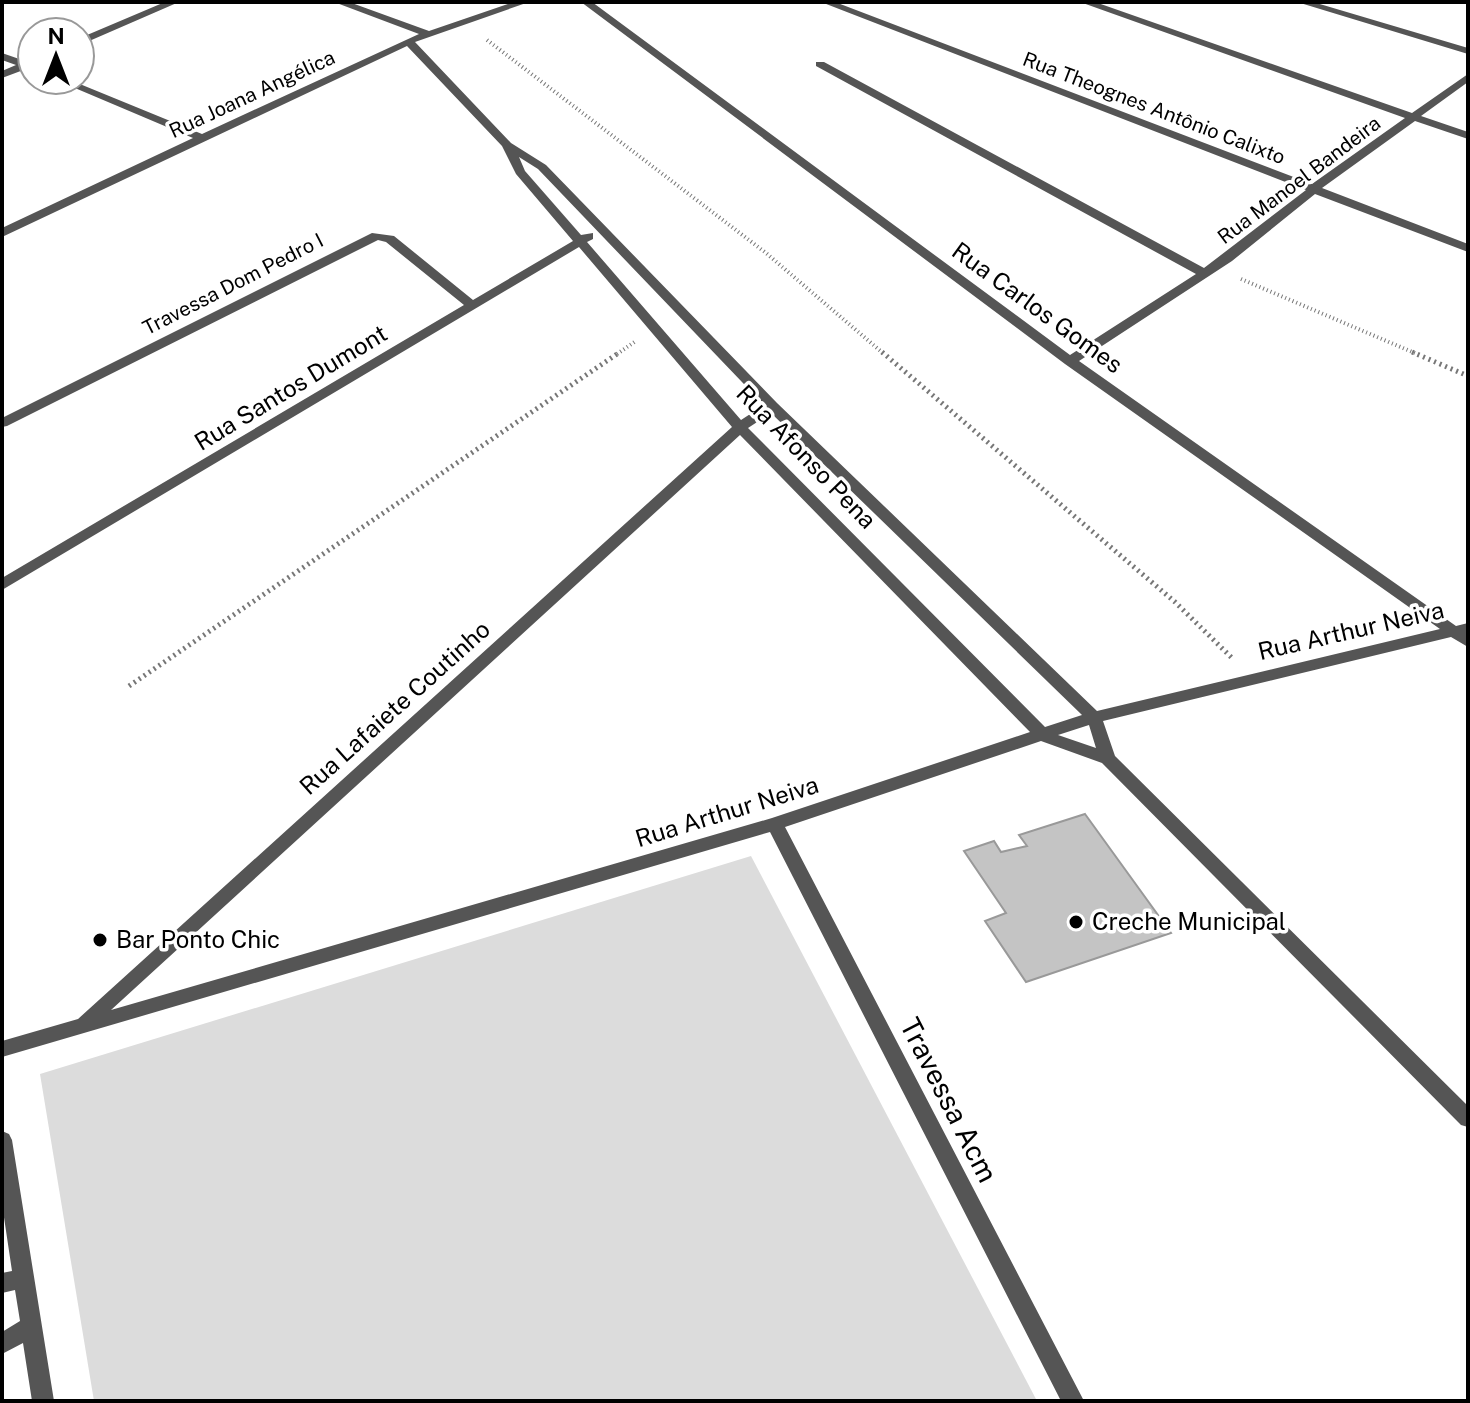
<svg xmlns="http://www.w3.org/2000/svg" width="1470" height="1403" font-family="'Public Sans',sans-serif">
	<style>
		.green { fill: #dcdcdc }
		.building { fill: #c4c4c4; stroke: #999; stroke-width: 2 }
		.lines { fill: none; stroke-linecap: round; stroke-linejoin: round }
		.path-far1 { stroke: #777; stroke-width: 4; stroke-dasharray: 1 3; stroke-linecap: butt }
		.path { stroke: #777; stroke-width: 5; stroke-dasharray: 2 4; stroke-linecap: butt }
		.street { fill: #555; fill-rule: evenodd }
		.poi-dot { fill: #000; stroke: #fff; stroke-width: 3 }
		.labels { text-anchor: middle; stroke-width: 7; stroke-linejoin: round; paint-order: stroke }
		.far-street-label { font-size: 20px; fill: #000; stroke: #fff }
		.street-label { font-size: 24px; fill: #000; stroke: #fff }
		.poi-label { font-size: 24px; fill: #000; stroke: #fff; text-anchor: start }
		.near-street-label { font-size: 28px; fill: #000; stroke: #fff }
	</style>
	<rect width="100%" height="100%" fill="#fff"/>
	<!-- green -->
	<path class="green" d="M751 856 1037 1401H94L40 1074Z"/>
	<!-- building -->
	<path class="building" d="M1085 814 1171 933 1026 982 985 921 1006 913 964 851 994 841 1001 852 1027 846 1019 835Z"/>
	<g class="lines">
		<!-- path-far1 -->
		<path class="path-far1" d="M487 40 766 253 884 354
			M1241 279 1417 354
			M617 354 636 341"/>
		<!-- path -->
		<path class="path" d="M882 352 1175 602 1233 659
			M1412 352 1468 376
			M129 686 620 352"/>
		<!-- street -->
		<path class="street" d="M165 2H179L80 45V38Z
			M334 2H349L429 31 514 2H529L415 42 511 143 546 165 777 403 1097 711 1440 629 1065 364 581 2H592L1070 355 1196 274 816 66V62H824L1204 268 1306 190 821 2H835L1312 184 1405 118 1080 2H1095L1412 113 1468 74V82L1421 116 1468 132V139L1415 121 1322 188 1468 244V252L1315 194 1232 261 1079 361 1456 626 1468 623V647L1451 637 1103 721 1115 756 1468 1106V1127L1461 1125 1102 763 1041 741 785 827 1084 1401H1061L770 832 2 1057V1041L78 1019 732 427 579 247 2 590V578L464 305 386 242 378 240 7 426 2 427V418L372 233 394 236 473 300 573 241 516 174 502 146 407 46 2 237V228L193 138 56 80H70L202 134 419 34ZM519 157 538 169 764 405 741 420 587 242 593 239V233L581 235 525 171ZM771 413 1082 715 1045 727 748 428ZM740 435 1030 732 772 818 111 1010ZM1089 725 1096 748 1058 735Z
			M1297 2H1313L1468 48V54Z
			M2 53 25 61 32 59V70L26 69 2 78V71L16 65 2 60Z
			M2 1131 9 1134 12 1140 54 1401H32L23 1343 2 1354V1332L20 1321 15 1290 2 1293V1273L12 1271 2 1204Z"/>
	</g>
	<!-- markers -->
	<g class="poi-dot">
		<circle cx="1076" cy="922" r="8"/>
		<circle cx="100" cy="940" r="8"/>
	</g>
	<g class="labels">
		<!-- far-street labels -->
		<g class="far-street-label">
			<text transform="translate(252 94) rotate(-25)" y="7">Rua Joana Angélica</text>
			<text transform="translate(1154 108) rotate(21)" y="7">Rua Theognes Antônio Calixto</text>
			<text transform="translate(1299 180) rotate(-37)" y="7">Rua Manoel Bandeira</text>
			<text transform="translate(233 284) rotate(-27)" y="7">Travessa Dom Pedro I</text>
		</g>
		<!-- street labels -->
		<g class="street-label">
			<text transform="translate(1037 308) rotate(36)" y="8">Rua Carlos Gomes</text>
			<text transform="translate(291 388) rotate(-31)" y="8">Rua Santos Dumont</text>
			<text transform="translate(806 457) rotate(46)" y="8">Rua Afonso Pena</text>
			<text transform="translate(1351 631) rotate(-13)" y="8">Rua Arthur Neiva</text>
			<text transform="translate(395 708) rotate(-42)" y="8">Rua Lafaiete Coutinho</text>
			<text transform="translate(727 812) rotate(-17)" y="8">Rua Arthur Neiva</text>
		</g>
		<!-- poi labels -->
		<g class="poi-label">
			<text x="1092" y="930">Creche Municipal</text>
			<text x="116" y="948">Bar Ponto Chic</text>
		</g>
		<!-- near-street labels -->
		<g class="near-street-label">
			<text transform="translate(949 1100) rotate(63)" y="10">Travessa Acm</text>
		</g>
	</g>
	<!-- border -->
	<rect width="1470" height="1403" fill="none" stroke="#000000" stroke-width="8"/>
	<!-- north arrow -->
	<g transform="translate(56 56)"><circle r="38" fill="#ffffff" stroke="#999999" stroke-width="2"/>
	<path d="M0-6L14 30L0 20L-14 30Z" fill="#000000"/>
	<text y="-12" font-size="22" font-weight="bold" text-anchor="middle" fill="#000000">N</text>
	</g>
</svg>
